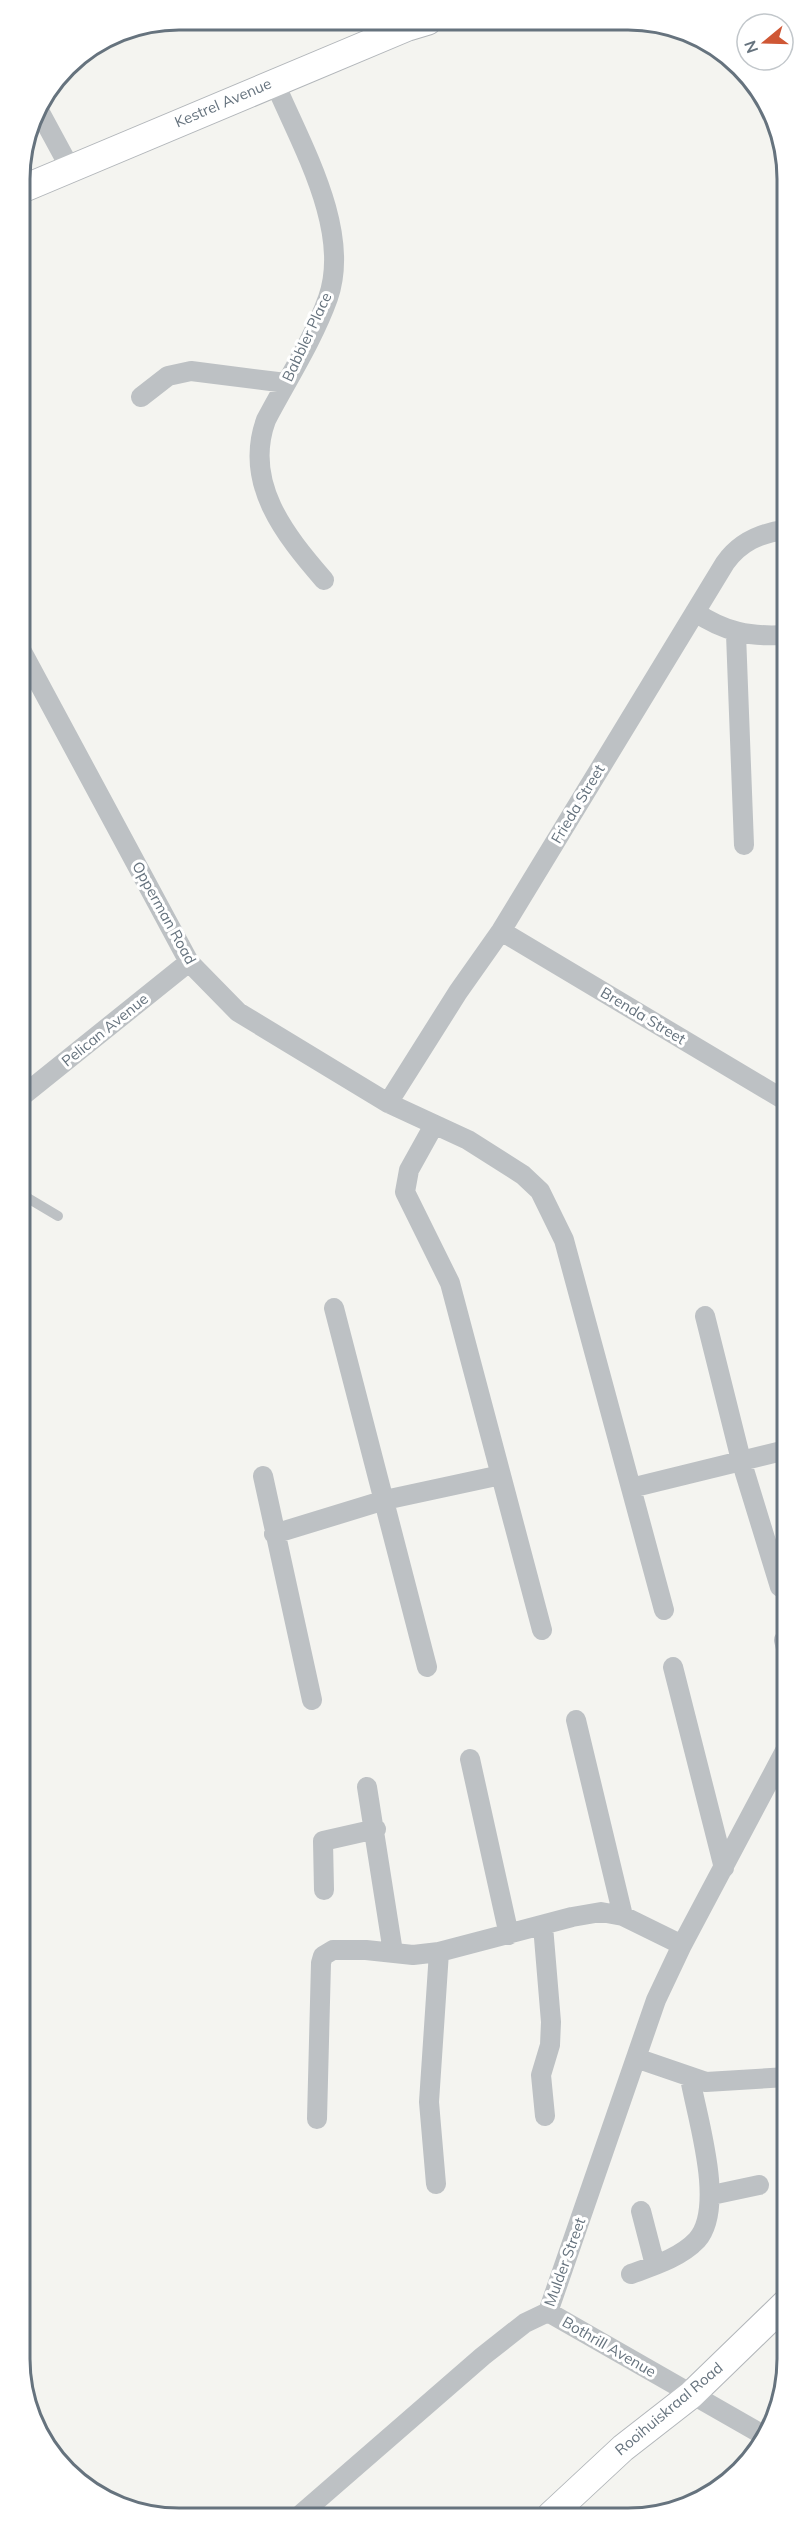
<svg xmlns="http://www.w3.org/2000/svg" width="807" height="2538" font-family="Mulish,sans-serif">
	<style>
		.lines { fill: none; stroke-linecap: round; stroke-linejoin: round }
		.secondary-casing { stroke: #b2b6ba; stroke-width: 29 }
		.lane { stroke: #bdc1c4; stroke-width: 10 }
		.street { stroke: #bdc1c4; stroke-width: 20 }
		.secondary { stroke: #fff; stroke-width: 27 }
		.labels { text-anchor: middle; stroke-width: 6; stroke-linejoin: round; paint-order: stroke }
		.street-label { font-size: 15px; fill: #66737e; stroke: #fff }
		.rim { fill: none; stroke: #66737e; stroke-width: 3 }
	</style>
	<rect width="100%" height="100%" fill="#f4f4f0"/>
	<g class="lines">
		<defs>
			<path id="secondary" d="M20 190 408 27 428 21
				M551 2515 623 2448 691 2395 787 2302"/>
		</defs>
		<!-- secondary casing -->
		<use href="#secondary" class="secondary-casing"/>
		<!-- lane -->
		<path class="lane" d="M21 1194 58 1216"/>
		<!-- street -->
		<path class="street" d="M274 81C300 143 352 230 328 298 313 340 287 380 266 420 243 483 285 535 324 580
			M37 107 70 168
			M141 397 168 376 191 371 286 383
			M695 612C725 632 749 637 785 635
			M736 634 744 845
			M20 648 189 962 238 1012 388 1103 468 1140 523 1175 540 1191 564 1240 664 1610
			M501 931 786 1101
			M21 1097 189 962
			M388 1103 458 992 501 931 725 563C740 542 760 533 785 530
			M434 1125 409 1170 405 1192 450 1283 542 1630
			M334 1308 427 1667
			M705 1316 741 1460 780 1587
			M263 1476 312 1700
			M631 1488 786 1450
			M274 1534 385 1500 501 1475
			M784 1640 786 1648
			M673 1667 724 1868
			M576 1720 623 1916
			M470 1759 509 1935
			M367 1787 393 1952
			M324 1890 323 1841 376 1829
			M543 1926 551 2022 550 2045 541 2075 545 2116
			M636 2058 706 2082 787 2077
			M317 2119 321 1963 323 1956 333 1950H366L413 1955 439 1952 572 1917 601 1912 623 1916 682 1945
			M436 2184 429 2102 439 1952
			M712 2195 759 2185
			M641 2211 655 2265
			M631 2274C653 2266 680 2258 697 2240 726 2207 697 2118 690 2078
			M548 2312 765 2436
			M300 2515 483 2356 525 2323 548 2312 656 2000 682 1945 786 1749"/>
		<!-- secondary -->
		<use href="#secondary" class="secondary"/>
	</g>
	<g class="labels">
		<!-- street labels -->
		<g class="street-label">
			<text transform="translate(223 103) rotate(-23)" y="5">Kestrel Avenue</text>
			<text transform="translate(307 337) rotate(-65)" y="5">Babbler Place</text>
			<text transform="translate(578 804) rotate(-59)" y="5">Frieda Street</text>
			<text transform="translate(164 913) rotate(61)" y="5">Opperman Road</text>
			<text transform="translate(643 1016) rotate(31)" y="5">Brenda Street</text>
			<text transform="translate(105 1030) rotate(-39)" y="5">Pelican Avenue</text>
			<text transform="translate(565 2262) rotate(-70)" y="5">Mulder Street</text>
			<text transform="translate(609 2347) rotate(30)" y="5">Bothrill Avenue</text>
			<text transform="translate(669 2409) rotate(-40)" y="5">Rooihuiskraal Road</text>
		</g>
	</g>
	<!-- crop -->
	<path d="M0 0H807V2538H0ZM179 30H628A149 149 0 0 1 777 179V2359A149 149 0 0 1 628 2508H179A149 149 0 0 1 30 2359V179A149 149 0 0 1 179 30Z" fill="#fff" fill-rule="evenodd"/>
	<path class="rim" d="M179 30H628A149 149 0 0 1 777 179V2359A149 149 0 0 1 628 2508H179A149 149 0 0 1 30 2359V179A149 149 0 0 1 179 30Z"/>
	<!-- north arrow -->
	<g transform="translate(765 42) rotate(251)"><circle r="28" fill="#ffffff" stroke="#c2c7cb" stroke-width="1.5"/>
	<path d="M0-4.5L10 22L0 15L-10 22Z" fill="#cf5735"/>
	<text y="-9" font-size="16" font-weight="bold" text-anchor="middle" fill="#66737e">N</text>
	</g>
</svg>
